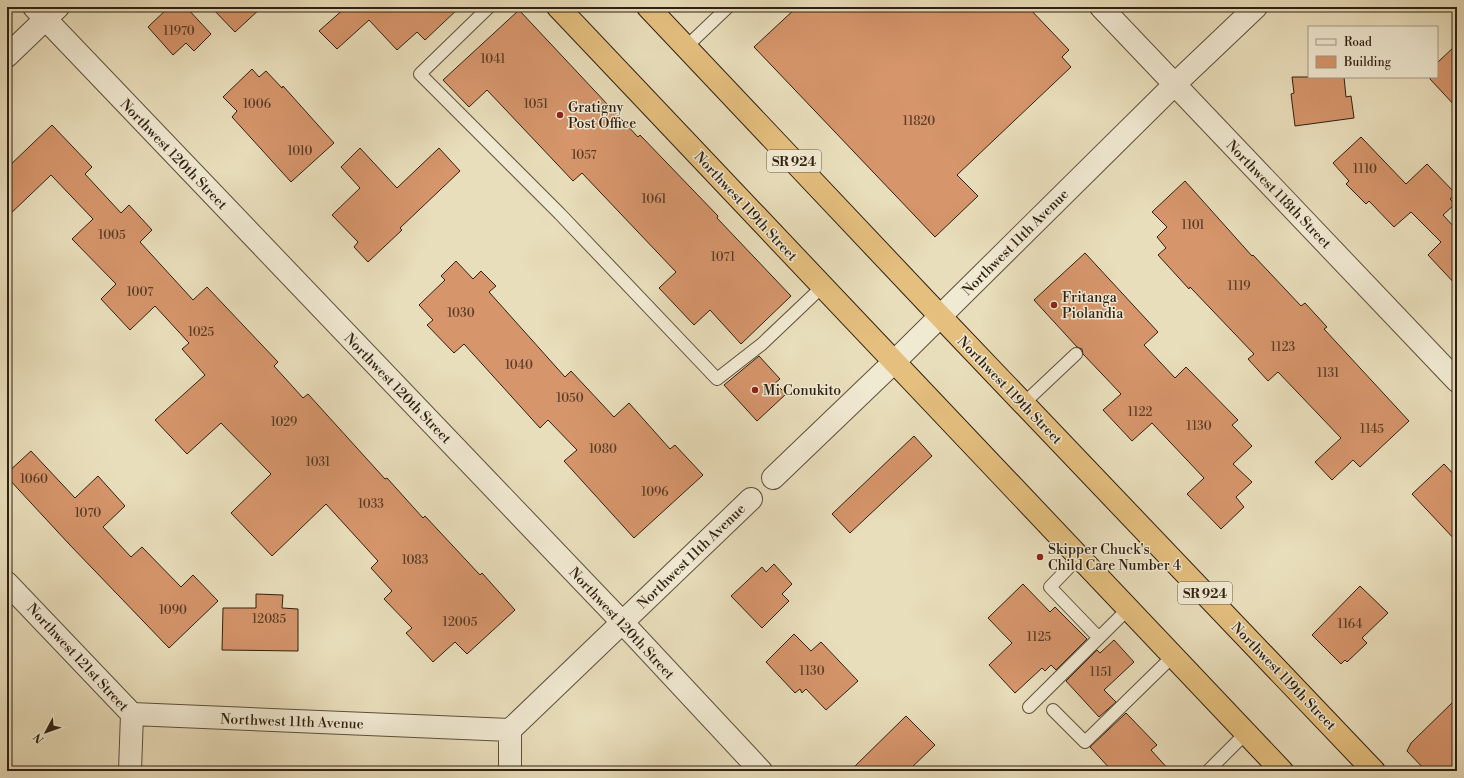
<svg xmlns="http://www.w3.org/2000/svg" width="1464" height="778" font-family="'Libre Bodoni',serif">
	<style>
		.building { fill: #d6956b; stroke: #2f2012 }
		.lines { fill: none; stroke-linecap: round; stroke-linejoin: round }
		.service-casing { stroke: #5e503c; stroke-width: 14 }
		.minor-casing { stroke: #5e503c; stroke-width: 24 }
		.trunk-casing { stroke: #2f2012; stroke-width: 24 }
		.service { stroke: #f1ead3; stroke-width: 12 }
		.minor { stroke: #f1ead3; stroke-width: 22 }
		.trunk { stroke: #e4bf7e; stroke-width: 22 }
		.poi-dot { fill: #8f2418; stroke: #f1ead3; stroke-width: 1.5 }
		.labels { text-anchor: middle; stroke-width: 3; stroke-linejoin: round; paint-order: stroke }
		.number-label { font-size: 12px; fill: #593d28 }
		.shield { fill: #f1ead3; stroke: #695d4c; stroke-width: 1 }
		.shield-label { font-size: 13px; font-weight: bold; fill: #2f2012 }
		.poi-label { font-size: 14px; fill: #2f2012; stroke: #f1ead3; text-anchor: start }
		.street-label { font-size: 14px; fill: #2f2012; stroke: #f1ead3 }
	</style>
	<rect width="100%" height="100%" fill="#e9debb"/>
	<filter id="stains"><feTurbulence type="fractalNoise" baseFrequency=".005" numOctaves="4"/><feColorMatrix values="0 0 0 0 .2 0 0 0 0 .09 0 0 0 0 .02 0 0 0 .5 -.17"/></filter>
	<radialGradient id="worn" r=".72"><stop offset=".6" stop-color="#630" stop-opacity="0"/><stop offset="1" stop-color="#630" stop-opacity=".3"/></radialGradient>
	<!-- building -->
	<path class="building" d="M169 7H186L211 34 194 51 186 43 173 55 148 27Z
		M211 7H262L235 32Z
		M346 7H460L425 40 417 32 397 50 369 20 337 49 319 31Z
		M797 7H1028L1069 50 1062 57 1071 67 957 175 978 196 935 237 754 47Z
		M519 10 638 137 640 135 718 216 717 218 791 296 741 344 710 310 694 325 659 288 676 272 582 173 573 181 487 90 469 107 443 80Z
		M1457 44V108L1430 79V77H1437V63Z
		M252 69 259 77 266 71 282 88 283 86 334 143 291 182 232 117 237 111 223 97Z
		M1292 77H1344L1346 97 1351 96 1354 118 1295 126 1291 94 1294 93Z
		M52 125 92 167 85 174 121 213 129 205 152 230 140 242 193 300 207 287 278 362 274 366 303 398 308 394 385 479 387 478 423 518 425 516 480 575 482 573 515 610 467 654 455 642 433 662 406 633 412 628 384 599 392 591 371 568 378 561 326 504 272 556 231 513 271 474 221 423 187 454 155 420 205 375 182 349 189 343 155 306 130 330 101 299 116 284 72 239 93 219 51 175 7 217V168Z
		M1361 137 1406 184 1427 164 1456 194 1450 199 1455 204 1443 215 1456 229 1457 227V286L1428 255 1441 242 1411 212 1394 227 1369 201 1366 204 1346 184 1349 181 1333 163Z
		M360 148 397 188 439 148 460 171 400 228 402 230 368 262 354 247 358 242 332 215 360 188 341 167Z
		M1185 181 1252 256 1253 255 1301 306 1305 303 1327 327 1324 329 1409 421 1360 467 1353 460 1332 480 1315 462 1341 438 1278 372 1268 381 1248 359 1254 354 1190 287 1189 289 1158 255 1166 248 1157 237 1167 227 1152 212Z
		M1085 253 1158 332 1144 345 1175 378 1186 367 1238 420 1232 425 1252 446 1233 464 1252 482 1236 497 1244 507 1221 529 1187 494 1204 478 1152 423 1132 441 1103 410 1121 394 1083 354 1082 349 1077 347 1034 300Z
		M456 261 473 279 481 271 496 286 489 292 565 377 571 371 614 417 629 403 670 449 675 445 703 475 634 538 564 461 577 450 548 420 540 428 464 344 454 353 427 325 433 320 419 305 445 280 441 276Z
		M759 356 780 379 775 383 786 394 757 421 724 385Z
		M914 436 932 456 850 533 832 514Z
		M31 451 75 498 98 476 125 506 103 527 131 557 142 547 181 587 193 575 218 601 169 648 69 544 7 477V473Z
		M1444 464 1457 478V542L1412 494Z
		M774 564 792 584 782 594 789 601 762 628 731 596 762 567 766 572Z
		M1023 584 1050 612 1055 607 1087 639 1056 670 1051 665 1045 671 1042 668 1015 693 989 665 1012 643 988 618Z
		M1360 586 1388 613 1362 638 1367 643 1347 662 1345 660 1341 664 1312 635Z
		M256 594 283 595 282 608 298 609V651L222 650 223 608H256Z
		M794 634 811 651 821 642 858 681 826 710 806 689 802 693 800 689 795 693 766 662Z
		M1114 640 1134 662 1104 690 1116 702 1099 717 1066 681 1097 650 1100 653Z
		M1457 698V771H1426L1407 751 1411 743Z
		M1126 713 1157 745 1151 750 1170 771H1112L1090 747Z
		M906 716 935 745 908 771H850Z"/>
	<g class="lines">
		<defs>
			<path id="service" d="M489 7 420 74 560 214 717 379 762 344 823 286
				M686 47 728 7
				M1023 404 1076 354
				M1079 557 1050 587 1099 638
				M1029 707 1128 609
				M1053 710 1085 742 1173 656
				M1208 771 1246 733"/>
			<path id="minor" d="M34 7 622 622 761 771
				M1101 7 1457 381
				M7 56 58 7
				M773 478 894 362 1174 85 1256 7
				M7 583 132 714
				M132 714 510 730 751 499
				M510 730V771
				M130 771 132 714"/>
			<path id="trunk" d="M558 7 1282 771
				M648 7 940 316 1374 771"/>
		</defs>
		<!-- service casing -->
		<use href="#service" class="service-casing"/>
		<!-- minor casing -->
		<use href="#minor" class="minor-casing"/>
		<!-- trunk casing -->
		<use href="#trunk" class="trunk-casing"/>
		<!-- service -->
		<use href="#service" class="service"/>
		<!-- minor -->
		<use href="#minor" class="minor"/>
		<!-- trunk -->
		<use href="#trunk" class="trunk"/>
	</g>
	<!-- markers -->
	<g class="poi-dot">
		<circle cx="560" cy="115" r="4"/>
		<circle cx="1054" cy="305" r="4"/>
		<circle cx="755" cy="390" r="4"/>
		<circle cx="1040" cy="557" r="4"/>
	</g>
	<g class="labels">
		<!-- number labels -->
		<g class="number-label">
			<text x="179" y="35">11970</text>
			<text x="493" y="63">1041</text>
			<text x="257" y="108">1006</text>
			<text x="536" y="108">1051</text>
			<text x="919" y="125">11820</text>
			<text x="300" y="155">1010</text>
			<text x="584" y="159">1057</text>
			<text x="1365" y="173">1110</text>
			<text x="654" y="203">1061</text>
			<text x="1193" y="229">1101</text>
			<text x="112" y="239">1005</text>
			<text x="723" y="261">1071</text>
			<text x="1239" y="290">1119</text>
			<text x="140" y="296">1007</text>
			<text x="461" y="317">1030</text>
			<text x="201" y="336">1025</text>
			<text x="1283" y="351">1123</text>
			<text x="519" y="369">1040</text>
			<text x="1328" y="377">1131</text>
			<text x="570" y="402">1050</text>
			<text x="1140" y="416">1122</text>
			<text x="284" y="426">1029</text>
			<text x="1199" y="430">1130</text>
			<text x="1372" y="433">1145</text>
			<text x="603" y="453">1080</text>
			<text x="318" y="466">1031</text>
			<text x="34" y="483">1060</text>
			<text x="655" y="496">1096</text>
			<text x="371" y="508">1033</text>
			<text x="88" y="517">1070</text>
			<text x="415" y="564">1083</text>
			<text x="173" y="614">1090</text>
			<text x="269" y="623">12085</text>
			<text x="460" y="626">12005</text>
			<text x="1350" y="628">1164</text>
			<text x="1039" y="641">1125</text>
			<text x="812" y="675">1130</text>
			<text x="1101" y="676">1151</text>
		</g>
		<!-- shield labels -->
		<g class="shield">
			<rect x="767" y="150" width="54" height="22" rx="3"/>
			<rect x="1178" y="582" width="54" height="22" rx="3"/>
		</g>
		<g class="shield-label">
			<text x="794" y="166">SR 924</text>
			<text x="1205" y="598">SR 924</text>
		</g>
		<!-- poi labels -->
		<g class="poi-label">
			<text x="568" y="112">Gratigny<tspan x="568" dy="16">Post Office</tspan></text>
			<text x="1062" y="302">Fritanga<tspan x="1062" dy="16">Piolandia</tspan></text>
			<text x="763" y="395">Mi Conukito</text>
			<text x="1048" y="554">Skipper Chuck's<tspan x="1048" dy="16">Child Care Number 4</tspan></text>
		</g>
		<!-- street labels -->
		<g class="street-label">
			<text transform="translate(174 154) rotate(46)" y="5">Northwest 120th Street</text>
			<text transform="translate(1279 194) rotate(46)" y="5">Northwest 118th Street</text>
			<text transform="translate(746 206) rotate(47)" y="5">Northwest 119th Street</text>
			<text transform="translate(1015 242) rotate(-45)" y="5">Northwest 11th Avenue</text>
			<text transform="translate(398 388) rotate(46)" y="5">Northwest 120th Street</text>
			<text transform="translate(1010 390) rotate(46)" y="5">Northwest 119th Street</text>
			<text transform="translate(691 556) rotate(-44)" y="5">Northwest 11th Avenue</text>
			<text transform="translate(622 623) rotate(47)" y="5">Northwest 120th Street</text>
			<text transform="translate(78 657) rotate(47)" y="5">Northwest 121st Street</text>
			<text transform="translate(1284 676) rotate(46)" y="5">Northwest 119th Street</text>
			<text transform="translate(292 721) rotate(2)" y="5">Northwest 11th Avenue</text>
		</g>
	</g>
	<!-- margin -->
	<rect width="1464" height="778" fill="none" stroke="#e9debb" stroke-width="24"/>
	<rect x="8" y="8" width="1448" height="762" fill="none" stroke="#2f2012" stroke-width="2"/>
	<rect x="12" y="12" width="1440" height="754" fill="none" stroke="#2f2012"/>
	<!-- legend -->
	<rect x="1308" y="26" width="130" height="52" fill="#f1ead3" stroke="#a39986"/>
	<rect x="1316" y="39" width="20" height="6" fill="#f1ead3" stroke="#a39986"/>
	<text x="1344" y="46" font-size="12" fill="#2f2012">Road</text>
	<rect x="1316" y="56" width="20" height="12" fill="#d6956b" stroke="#a39986"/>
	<text x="1344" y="66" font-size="12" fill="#2f2012">Building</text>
	<!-- north arrow -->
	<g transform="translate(46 732) rotate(229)" stroke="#f1ead3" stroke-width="3" paint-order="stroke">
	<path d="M0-3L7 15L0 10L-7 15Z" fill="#2f2012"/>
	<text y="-6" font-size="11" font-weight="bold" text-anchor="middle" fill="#2f2012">N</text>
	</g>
	<rect width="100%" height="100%" filter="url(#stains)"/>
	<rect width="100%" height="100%" fill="url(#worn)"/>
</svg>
